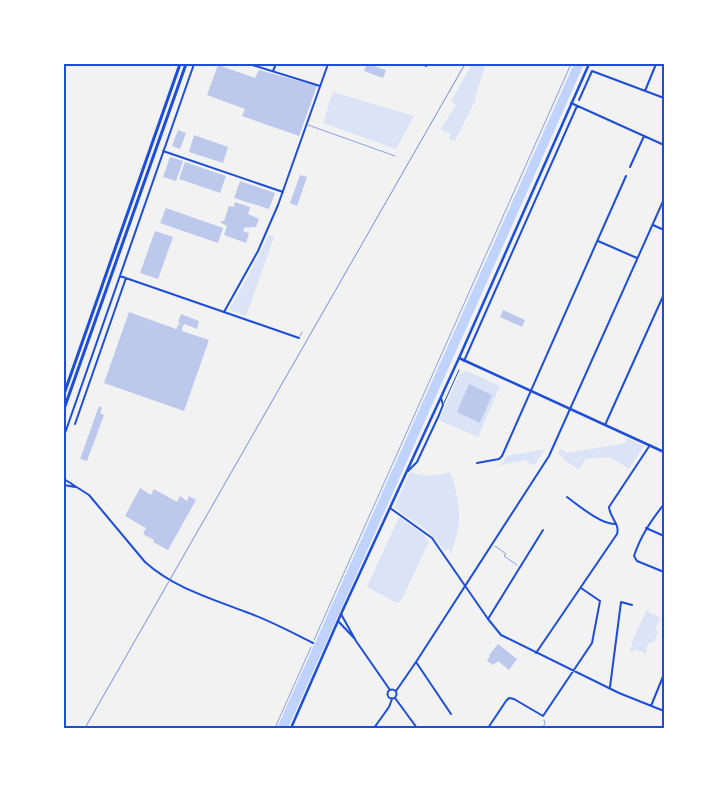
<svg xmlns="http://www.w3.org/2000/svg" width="728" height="792" font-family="Karla,sans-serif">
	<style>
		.green { fill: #dbe4f7 }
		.water { fill: #bfd3fe }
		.building { fill: #bdc9ec }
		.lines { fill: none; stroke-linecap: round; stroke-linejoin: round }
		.path { stroke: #1d4ed8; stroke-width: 0.5 }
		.service { stroke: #1d4ed8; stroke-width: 0.5 }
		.pedestrian { stroke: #1d4ed8; stroke-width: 1 }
		.minor { stroke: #1d4ed8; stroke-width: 2 }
		.tertiary { stroke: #1d4ed8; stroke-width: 2.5 }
		.secondary { stroke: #1d4ed8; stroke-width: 2.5 }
		.primary { stroke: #1d4ed8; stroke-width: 3 }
		.rail { stroke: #7290e2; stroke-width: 1 }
		.neatline { fill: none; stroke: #1d4ed8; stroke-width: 2 }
	</style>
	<rect width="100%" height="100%" fill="#f2f2f2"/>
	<!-- green -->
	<path class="green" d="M472 64H486L476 94 475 101 455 141 449 139 450 133 440 130 456 105 451 101Z
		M333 92 414 116 396 149 323 123Z
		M269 235 274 237 246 316 229 310 247 278Z
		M467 371 500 386 478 437 439 420 460 373Z
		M627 438 644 446 629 469 609 457 586 459 579 469 563 460 564 458 558 454 560 449 568 453 625 443Z
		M545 449 534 466 525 460 496 466 502 463 507 456Z
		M410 472C422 477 438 476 450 472 461 503 463 524 450 555L449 548 445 551 428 531 394 508Z
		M399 517 423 534 429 542 401 601 397 603 367 587Z
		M647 609 649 610 648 612 661 618 657 624 656 630 658 632 654 642H650L647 646 646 654 635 649 634 652 630 651 633 640Z"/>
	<!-- water -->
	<path class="water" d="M574 64H584L288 728H277Z"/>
	<!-- building -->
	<path class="building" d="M367 64 386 70 383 78 364 71Z
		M218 65 255 78 259 70 317 86 299 136 242 116 245 109 207 95Z
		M178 130 186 133 180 149 172 146Z
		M194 135 228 147 223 163 189 152Z
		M170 157 183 161 176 181 163 177Z
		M185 162 226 176 220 193 179 179Z
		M300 175 307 177 297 206 290 203Z
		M240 181 275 193 269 209 234 198Z
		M235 202 250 207 248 214 259 219 256 227H250V228L245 227 243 231 249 233 246 243 224 235 227 226 221 223V221H224L229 206 234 207Z
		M166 208 223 228 218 243 160 223Z
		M155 231 173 237 158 279 140 273Z
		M503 310 525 320 522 327 500 317Z
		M129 312 176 329 180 323 178 322 181 314 199 321 197 329 184 324 182 328V331L209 340 184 411 104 383Z
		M469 384 492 395 480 423 457 412Z
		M99 406 102 408 100 413 104 415 87 461 80 459Z
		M140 488 151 495 154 489 177 502 180 496 187 501 189 496 196 500 168 550 153 542 154 540 143 534 146 528 125 516Z
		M498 644 517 659 509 670 498 661 493 665 487 661 490 656 489 655Z"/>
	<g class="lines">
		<!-- path -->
		<path class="path" d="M495 546 506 554 504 556 517 565
			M314 640 571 64
			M275 728 311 647
			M542 728 545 724 544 720"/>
		<!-- service -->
		<path class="service" d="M308 125 395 156
			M300 336 302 332"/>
		<!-- pedestrian -->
		<path class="pedestrian" d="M444 403 459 370"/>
		<!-- minor -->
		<path class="minor" d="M249 64 320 86
			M424 64 426 66
			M273 71 276 64
			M645 91 656 64
			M579 100 592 71 664 98
			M571 103 664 145
			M163 151 283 192
			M630 167 644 136
			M653 225 664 230
			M598 241 637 258
			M120 276 299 338
			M224 312 258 251 278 205 328 64
			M464 361 577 106
			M75 424 126 278
			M605 425 664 294
			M64 436 194 64
			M477 463 499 459 502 456 626 176
			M408 471 417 462 439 415 443 405 441 398
			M64 479 89 495 145 562C174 588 210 598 246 612 269 620 291 632 313 643
			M64 485 75 487
			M567 497C579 506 602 525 616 524
			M664 504C651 521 641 535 634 556L637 561 664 572
			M390 508 432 538 488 619 501 635 619 693 664 711
			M646 528 664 536
			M341 614 356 641 390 690
			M488 619 543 530
			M338 621 355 639
			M536 653 617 534C620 524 610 518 609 507L650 445
			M416 662 451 714
			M610 687 621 602 632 605
			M387.5 694a4.5 4.5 0 1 1 9 0a4.5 4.5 0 1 1-9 0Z
			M396 691 416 662 549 456 664 199
			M395 698 417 728
			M651 706 664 674
			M374 728 389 707 392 699
			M488 728 506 701 509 698 514 699 543 716 592 643 600 601 581 588"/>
		<!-- tertiary -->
		<path class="tertiary" d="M291 728 341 614 459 358"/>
		<!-- secondary -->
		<path class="secondary" d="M589 64 459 358 664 452"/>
		<!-- primary -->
		<path class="primary" d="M64 394 180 64
			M64 409 186 64"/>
		<!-- rail -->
		<path class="rail" d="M85 728 465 64"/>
	</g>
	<!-- border -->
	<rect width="728" height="792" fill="none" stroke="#ffffff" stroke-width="130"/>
	<rect x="65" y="65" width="598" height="662" class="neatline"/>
</svg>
